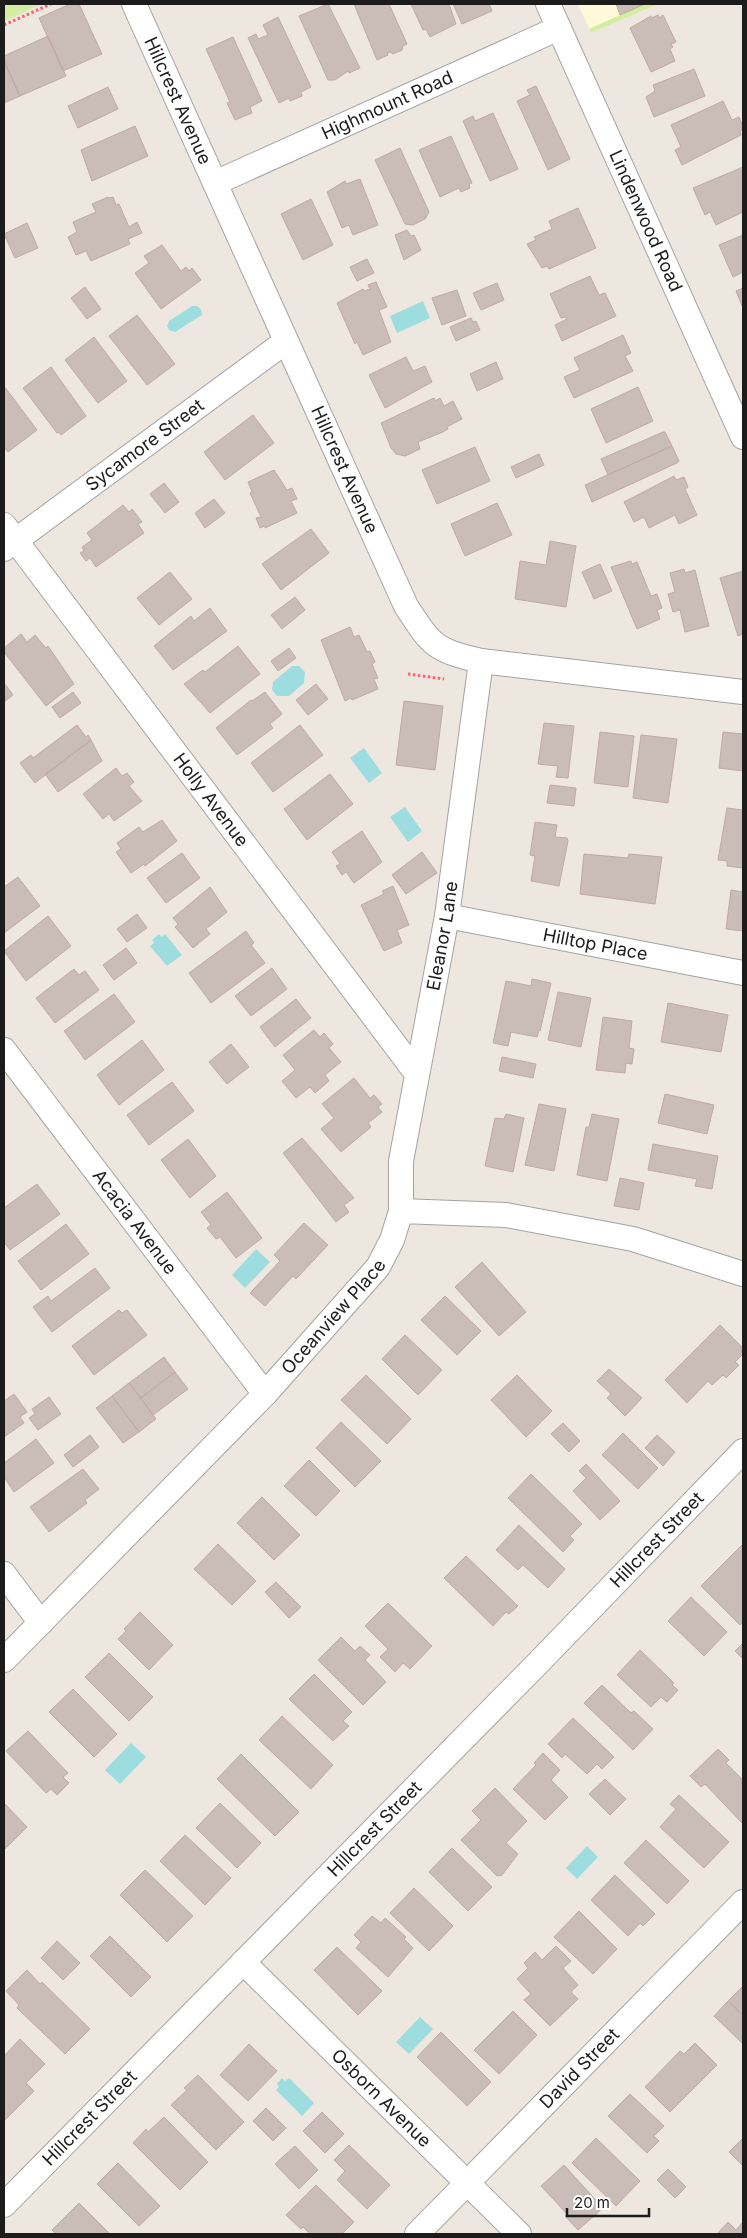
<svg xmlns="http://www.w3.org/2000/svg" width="747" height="2238" font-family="Inter,sans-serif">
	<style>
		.education { fill: #fff8d9 }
		.grass { fill: #d5eda2 }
		.water { fill: #9ddde0 }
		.building { fill: #cabcb7; stroke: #c1aaa2 }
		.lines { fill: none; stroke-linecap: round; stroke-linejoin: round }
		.minor-casing { stroke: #a3a3a3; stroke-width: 26 }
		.path { stroke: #ff616f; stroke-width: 3; stroke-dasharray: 2.5 2.5; stroke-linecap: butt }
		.minor { stroke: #fff; stroke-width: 24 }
		.labels { text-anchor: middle; stroke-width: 4; stroke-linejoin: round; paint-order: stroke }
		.street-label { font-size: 18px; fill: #1c1c1c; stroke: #fff }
	</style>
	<rect width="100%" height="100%" fill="#eee7e0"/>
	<!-- education -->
	<path class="education" d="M578 4H658L591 33Z"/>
	<!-- grass -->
	<path class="grass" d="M4 4H42L4 21Z
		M645 4H658L591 33 589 29Z"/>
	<!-- water -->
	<path class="water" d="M423 301 430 318 397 333 390 316Z
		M192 306H197L201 309 202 315 175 332 169 330 167 326 169 321Z
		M292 666H299L305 672 304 683 289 696H277L272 690 273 682Z
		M364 748 382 773 369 783 350 758Z
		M405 807 422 831 408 842 390 817Z
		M159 934 162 937 165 934 182 955 167 966 150 946 154 943 152 940Z
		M256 1249 270 1262 245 1288 232 1275Z
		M131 1743 146 1757 120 1784 105 1770Z
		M587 1846 598 1857 577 1879 566 1868Z
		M420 2017 433 2029 409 2054 396 2042Z
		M282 2078 285 2081 289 2078 314 2103 302 2116 276 2090 279 2087 277 2084Z"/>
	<!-- building -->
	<path class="building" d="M70 4H79L102 54 63 71 39 18Z
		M328 4 360 68 349 73 348 71 335 80H328L299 16Z
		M354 4H389L407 44 403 46 402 50 393 54 390 52 387 53 388 55 377 60Z
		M411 4H449L456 24 430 37 426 29 423 30Z
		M453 4H489L492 11 462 24Z
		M616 4H645L620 15Z
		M658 15 659 18 663 15 676 42 671 44 673 47 670 49 675 61 651 72 630 28 651 16 652 18Z
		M278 17 311 87 301 92 302 96 290 101 289 98 279 103 248 38 256 34 258 39 268 35 263 25Z
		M48 36 66 76 20 96 4 61V56Z
		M233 37 262 101 250 107 252 113 235 120 227 103 230 102 206 49Z
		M4 61 20 96 4 103Z
		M694 69 705 96 654 117 646 97 655 91 653 85Z
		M536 86 570 159 548 170 517 101 530 95 527 90Z
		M108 87 118 109 78 128 68 106Z
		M723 101 732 120 739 117 743 126V129L740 131 741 135 682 165 675 150 681 147 671 125Z
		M493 113 518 169 490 181 463 121 473 116 475 121Z
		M135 126 148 156 92 181 81 150Z
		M451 136 472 183 469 184 470 188 461 192 459 188 440 197 419 150Z
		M400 148 429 212 425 219 413 225 405 224 375 160Z
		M743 167V212L716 225 710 212 705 215 693 188Z
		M360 179 378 225 353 235 349 225 342 228 327 192 345 181 346 184Z
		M108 197 109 198 113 197 116 205 119 204 129 227 137 222 142 233 128 239 130 244 91 261 86 251 76 255 68 237 77 232 73 222 96 212 92 204Z
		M311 199 333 245 303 260 281 214Z
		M578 208 596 248 549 269 547 266 542 268 527 244 536 240 534 237 552 229 549 221Z
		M27 223 38 248 15 258 4 234Z
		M407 230 411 236 414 235 421 250 404 260 395 235Z
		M743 235V272L733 277 719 245Z
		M162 245 181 271 186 267 189 271 192 268 201 280 161 309 135 273 149 263 144 256Z
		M367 259 374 273 357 281 350 267Z
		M590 276 599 295 605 293 616 316 562 341 555 325 567 319 565 317 561 318 550 294Z
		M376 282 387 307 379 310 391 342 363 355 357 342 355 344 337 303 363 289 364 291 370 289 368 285Z
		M497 283 504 300 481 310 473 293Z
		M85 287 101 309 87 319 71 298Z
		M743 288V308L736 291Z
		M457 290 466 316 442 325 432 298Z
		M137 315 175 364 147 385 109 336Z
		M471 318 473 322 476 321 480 330 456 341 450 327Z
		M623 335 631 353 625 356 633 371 574 398 564 377 580 370 574 358Z
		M94 337 127 381 98 403 65 360Z
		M406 357 413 371 425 366 432 382 385 408 369 375Z
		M496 362 503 379 477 391 470 374Z
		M51 367 86 416 61 435 59 432 57 433 23 388Z
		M4 386 37 430 8 452 4 447Z
		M638 387 653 421 606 443 591 409Z
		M434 398 435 401 440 398 444 406 453 401 462 419 447 427 448 429 443 432 418 442 420 449 405 456 396 454 391 448 381 423Z
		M253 415 274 443 225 480 204 452Z
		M663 432H665L672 446 608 475 601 459Z
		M672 446 679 461 677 463 592 502 585 485Z
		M475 447 490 481 437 504 422 470Z
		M539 454 544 465 516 478 511 467Z
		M274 470 287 490 292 488 297 499 291 501 297 513 265 528V526L260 528 256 518 261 517 250 493 252 492 248 482Z
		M674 476 676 480 684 477 688 487 685 489 697 515 679 524 675 515 649 528 644 517 634 522 624 502Z
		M164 483 179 502 165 513 150 494Z
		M214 499 225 513 205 528 195 513Z
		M497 503 512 535 465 556 451 524Z
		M123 505 129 512 132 509 142 522 138 524 144 533 96 567 90 558 86 561 80 553 84 551 82 547 92 540 87 533Z
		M311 529 329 553 281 590 262 564Z
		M550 541 576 546 566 607 515 599 520 561 546 565Z
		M631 561 632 564 637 562 651 596 657 594 662 608 657 610 660 619 637 629 611 567Z
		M600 564 612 591 594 599 582 572Z
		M684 569 685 573 695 570 709 626 685 632 680 610 673 612 668 594 675 592 670 573Z
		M743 571V634L738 636 720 578Z
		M170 572 192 599 159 625 137 598Z
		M295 597 305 610 282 629 271 615Z
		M210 608 227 631 173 670 154 646 191 616 194 621Z
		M350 627 354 637 359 635 367 652 370 651 375 662 372 664 378 678 374 679 378 689 352 700 351 698 345 701 321 640Z
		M21 634 27 642 35 635 46 648 48 646 74 684 46 706 4 652V648Z
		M238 646 260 674 210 713 184 684 203 670 205 672Z
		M289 648 296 658 278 671 271 661Z
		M4 683 13 695 4 702Z
		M316 684 328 699 308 715 296 700Z
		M73 692 81 703 60 718 52 707Z
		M265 692 282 714 270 724 273 728 237 755 216 728 251 700 252 701Z
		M404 701 443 706 435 770 396 765Z
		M544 723 574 726 568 778 556 777 558 766 538 764Z
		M77 725 86 737 88 735 91 740 35 783 20 763 31 755 33 758Z
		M300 725 323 755 273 792 251 763Z
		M600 732 634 736 628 787 594 783Z
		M723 732 743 734V771L719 768Z
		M641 735 677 739 668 803 633 798Z
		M91 740 102 761 58 792 45 774Z
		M116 768 122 776 127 773 134 782 129 786 142 801 114 821 109 814 103 819 83 794Z
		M330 774 353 804 307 840 284 809Z
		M550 785 576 788 574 806 547 803Z
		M727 808 743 810V868L727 866V861L718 860Z
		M162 820 177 841 145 866 144 864 131 873 116 852 121 849 117 843 139 827 143 832Z
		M535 822 557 825 555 837 567 838 568 841 559 886 531 881 535 856 530 855Z
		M362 831 382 862 354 883 346 872 342 875 336 866 340 864 332 852Z
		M422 852 437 873 406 894 392 875Z
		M182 853 200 878 166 903 147 878Z
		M584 854 628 858 629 854 662 857 655 904 580 894Z
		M18 877 40 906 4 933V887Z
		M393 886 409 925 397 930 402 943 384 951 361 905 384 894 382 891Z
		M210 887 227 912 206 929 210 934 193 948 175 927 178 924 173 918Z
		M731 890 743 892V931L726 929Z
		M137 914 147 928 127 942 117 929Z
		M48 916 71 946 26 981 4 951Z
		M246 931 254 943 251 945 265 963 211 1003 189 973Z
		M126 948 137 963 114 980 103 965Z
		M272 968 287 989 251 1016 235 996Z
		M74 969 79 975 85 971 99 990 55 1023 36 998Z
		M532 979 551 983 540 1031 539 1030 537 1037 511 1032 508 1046 493 1043 506 981 531 986Z
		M558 992 591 998 581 1047 548 1040Z
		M114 994 135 1022 85 1060 64 1031Z
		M296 999 311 1018 275 1047 260 1027Z
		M668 1003 728 1015 721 1052 661 1042Z
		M603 1017 632 1021 629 1048 634 1049 632 1064 626 1063 625 1073 596 1070Z
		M314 1030 320 1037 324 1033 333 1044 329 1048 341 1062 325 1075 329 1081 315 1093 310 1087 296 1098 282 1081 295 1070 283 1055Z
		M142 1040 164 1070 119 1105 97 1075Z
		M231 1044 249 1067 227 1084 209 1062Z
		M502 1057 536 1064 533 1078 499 1071Z
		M354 1078 370 1098 374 1095 382 1104 378 1107 382 1112 368 1123 371 1127 341 1152 321 1129 334 1118 322 1104Z
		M172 1082 194 1111 149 1145 127 1115Z
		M665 1094 714 1105 707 1134 658 1123Z
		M539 1104 566 1109 554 1171 525 1165Z
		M506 1114 524 1118 513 1172 485 1166 495 1118 504 1119Z
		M592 1114 619 1119 607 1181 577 1175 586 1127H589Z
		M302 1138 354 1198 344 1205 349 1212 336 1222 283 1153Z
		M188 1139 216 1176 190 1198 161 1160Z
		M653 1144 718 1156 712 1189 695 1186 697 1179 648 1170Z
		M620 1178 644 1183 639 1210 614 1206Z
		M37 1184 60 1214 10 1250 4 1242V1208Z
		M227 1192 262 1238 236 1258 220 1237 216 1239 207 1228 211 1225 201 1212Z
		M304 1223 328 1245 296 1279 293 1276 265 1306 250 1293 280 1261 274 1255Z
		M66 1224 89 1254 41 1290 18 1261Z
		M482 1262 526 1312 499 1336 455 1287Z
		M95 1268 110 1288 52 1332 33 1307 48 1296 51 1301Z
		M445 1296 481 1331 457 1355 421 1320Z
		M119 1310 122 1313 127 1310 147 1335 94 1375 72 1346Z
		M720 1325 743 1348V1354L735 1362 739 1365 726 1378 723 1375 712 1385 708 1381 687 1403 665 1380Z
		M405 1335 442 1370 418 1395 382 1359Z
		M164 1357 175 1372 141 1398 129 1383Z
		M609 1369 642 1398 625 1416 607 1398 611 1394 597 1381Z
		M175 1372 188 1389 153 1415 141 1398Z
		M366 1375 411 1419 387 1444 341 1400Z
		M517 1375 552 1411 526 1437 491 1400Z
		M129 1383 156 1419 139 1432 112 1396Z
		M14 1394 27 1412 20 1417 24 1423 4 1437V1401Z
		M112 1396 139 1432 123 1443 96 1408Z
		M49 1397 61 1414 38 1430 29 1418 35 1414 32 1409Z
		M341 1422 381 1461 355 1487 316 1448Z
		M563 1423 580 1441 569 1452 551 1434Z
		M623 1433 658 1468 638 1489 602 1455Z
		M90 1435 99 1447 73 1467 64 1455Z
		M657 1435 675 1452 663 1466 645 1448Z
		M36 1439 54 1463 14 1492 4 1477V1463Z
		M309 1460 340 1491 316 1516 284 1486Z
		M586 1464 620 1501 600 1520 573 1491 586 1478 579 1471Z
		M83 1469 99 1489 85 1500 87 1503 49 1532 30 1507Z
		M531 1474 582 1524 570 1536 574 1540 563 1552 508 1498Z
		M262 1497 300 1535 274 1560 237 1523Z
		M519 1525 565 1569 548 1588 523 1565 518 1570 496 1550Z
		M218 1544 256 1581 232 1605 194 1569Z
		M743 1544V1622L740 1625 701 1586Z
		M466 1556 518 1606 509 1614 506 1612 493 1626 444 1578Z
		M276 1582 301 1607 289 1618 265 1592Z
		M691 1597 727 1632 704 1656 668 1621Z
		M388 1603 432 1646 410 1669 403 1663 395 1672 380 1657 388 1649 365 1626Z
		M140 1612 173 1645 149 1670 118 1639 126 1631 124 1629Z
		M341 1637 355 1651 360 1646 370 1655 365 1660 386 1682 363 1705 318 1660Z
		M743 1643V1659L735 1651Z
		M640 1650 674 1683 672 1685 678 1690 667 1702 661 1697 651 1707 617 1675Z
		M109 1653 153 1697 129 1721 85 1677Z
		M314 1674 352 1712 343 1721 349 1726 333 1741 289 1699Z
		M602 1685 631 1713 634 1711 653 1729 633 1750 584 1703Z
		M73 1689 117 1734 94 1757 49 1712Z
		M282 1716 333 1765 311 1789 259 1740Z
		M573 1718 614 1757 602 1769 597 1764 587 1774 565 1754 562 1758 548 1744Z
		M28 1731 68 1773 63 1777 69 1783 57 1795 51 1789 46 1793 6 1751Z
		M718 1749 729 1760 726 1763 743 1780V1824L705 1784 701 1787 690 1776Z
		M543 1753 560 1770 551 1780 568 1797 545 1820 513 1789 536 1765 534 1763Z
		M241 1754 299 1812 275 1836 217 1779Z
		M605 1779 626 1799 610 1815 589 1794Z
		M495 1788 527 1821 506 1843 518 1854 502 1875 497 1876 461 1840 481 1820 472 1811Z
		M679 1795 729 1842 704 1868 660 1827 676 1809 670 1804Z
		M4 1803 27 1827 4 1850Z
		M220 1803 261 1843 237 1868 196 1828Z
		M185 1835 231 1878 205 1905 160 1861Z
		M646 1840 689 1881 667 1904 624 1863Z
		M452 1848 492 1887 468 1911 429 1872Z
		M145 1870 193 1916 167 1942 120 1895Z
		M615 1875 655 1914 643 1926 640 1923 628 1936 591 1900Z
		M414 1888 453 1926 429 1951 390 1913Z
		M579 1911 617 1949 593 1974 554 1937Z
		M372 1916 381 1923 385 1918 406 1937 404 1939 413 1948 388 1977 356 1948 361 1942 354 1935Z
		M110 1936 151 1977 131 1997 90 1956Z
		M57 1941 80 1963 63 1980 41 1958Z
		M556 1946 571 1961 563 1968 578 1985 571 1992 578 1999 550 2026 524 2000 531 1994 517 1979 528 1968 524 1963 535 1952 542 1960Z
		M337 1947 382 1991 358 2015 314 1970Z
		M27 1970 40 1984 42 1982 90 2029 65 2054 17 2008 19 2005 6 1991Z
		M743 1986V2015L728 2001Z
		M728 2001 743 2015V2044L714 2016Z
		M513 2011 537 2035 499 2074 474 2050Z
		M441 2032 491 2082 467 2106 417 2057Z
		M20 2039 45 2064 26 2083 34 2091 4 2121V2056Z
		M695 2043 717 2065 670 2112 645 2087 680 2051 684 2054Z
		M249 2044 277 2071 248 2101 220 2075Z
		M198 2075 244 2122 216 2150 171 2105 187 2090 184 2088Z
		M630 2094 664 2126 654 2136 659 2141 647 2153 608 2116Z
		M266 2108 286 2128 273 2141 253 2121Z
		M322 2112 344 2134 325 2153 303 2131Z
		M164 2117 208 2162 180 2190 133 2143 146 2129 148 2132Z
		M596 2138 640 2181 616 2206 572 2163Z
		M743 2138V2166L729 2152Z
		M349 2145 390 2185 367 2209 337 2180 345 2171 334 2160Z
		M295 2146 318 2170 299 2189 275 2164Z
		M118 2163 160 2206 139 2226 97 2184Z
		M564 2165 603 2208 578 2230 565 2216 567 2214 541 2186Z
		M668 2169 686 2187 675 2198 657 2180Z
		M316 2185 354 2222 342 2234H310L303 2227 301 2229 286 2215Z
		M79 2203 110 2234H56L52 2230Z
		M728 2222 736 2230 743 2222V2234H720L718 2233Z"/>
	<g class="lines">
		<defs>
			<g id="minor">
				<path id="s1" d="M134 4 406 606C432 646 434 650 481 661L743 692"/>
				<path id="s2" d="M548 4 743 437"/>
				<path id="s3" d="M215 183 559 28"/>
				<path id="s4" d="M4 525 417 1074"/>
				<path id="s5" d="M4 549 285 342"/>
				<path id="s6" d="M447 916 743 973"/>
				<path id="s7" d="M4 1050 265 1394"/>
				<path id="s8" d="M401 1211V1161L447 916 481 661"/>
				<path d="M4 1574 41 1623"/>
				<path id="s9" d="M4 1660 265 1394 378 1267 392 1240 401 1211 506 1215 633 1239 743 1274"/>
				<path id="s10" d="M243 1962 519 2234"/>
				<path id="s11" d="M4 2205 539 1662 743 1451"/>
				<path id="s12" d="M417 2234 743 1902"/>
			</g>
		</defs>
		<!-- minor casing -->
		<use href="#minor" class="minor-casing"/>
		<!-- path -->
		<path class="path" d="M4 25 51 4
			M408 674 444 679"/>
		<!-- minor -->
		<use href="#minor" class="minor"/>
	</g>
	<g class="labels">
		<!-- street labels -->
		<g class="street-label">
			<text dy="6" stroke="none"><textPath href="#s1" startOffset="106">Hillcrest Avenue</textPath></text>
			<text dy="6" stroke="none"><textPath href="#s3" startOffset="189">Highmount Road</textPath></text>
			<text dy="6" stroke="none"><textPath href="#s2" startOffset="238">Lindenwood Road</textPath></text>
			<text dy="6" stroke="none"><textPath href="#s5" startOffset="175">Sycamore Street</textPath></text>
			<text dy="6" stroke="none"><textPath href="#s1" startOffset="511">Hillcrest Avenue</textPath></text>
			<text dy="6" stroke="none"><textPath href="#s4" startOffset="344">Holly Avenue</textPath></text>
			<text dy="6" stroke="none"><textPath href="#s8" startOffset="279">Eleanor Lane</textPath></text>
			<text dy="6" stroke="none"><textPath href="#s6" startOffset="151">Hilltop Place</textPath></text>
			<text dy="6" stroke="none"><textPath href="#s7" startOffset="216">Acacia Avenue</textPath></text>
			<text dy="6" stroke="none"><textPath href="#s9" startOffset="476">Oceanview Place</textPath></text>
			<text dy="6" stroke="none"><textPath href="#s11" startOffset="932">Hillcrest Street</textPath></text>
			<text dy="6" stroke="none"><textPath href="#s11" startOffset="528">Hillcrest Street</textPath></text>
			<text dy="6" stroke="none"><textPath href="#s12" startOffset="232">David Street</textPath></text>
			<text dy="6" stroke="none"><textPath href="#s10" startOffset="194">Osborn Avenue</textPath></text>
			<text dy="6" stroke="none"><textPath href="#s11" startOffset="122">Hillcrest Street</textPath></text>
		</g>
	</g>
	<!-- border -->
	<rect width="747" height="2238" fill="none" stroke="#1c1c1c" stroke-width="10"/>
	<!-- scale -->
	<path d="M567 2208v8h82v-8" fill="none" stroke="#1c1c1c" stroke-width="2.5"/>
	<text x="574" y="2208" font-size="15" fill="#1c1c1c" stroke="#ffffff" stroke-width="4" paint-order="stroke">20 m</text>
</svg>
